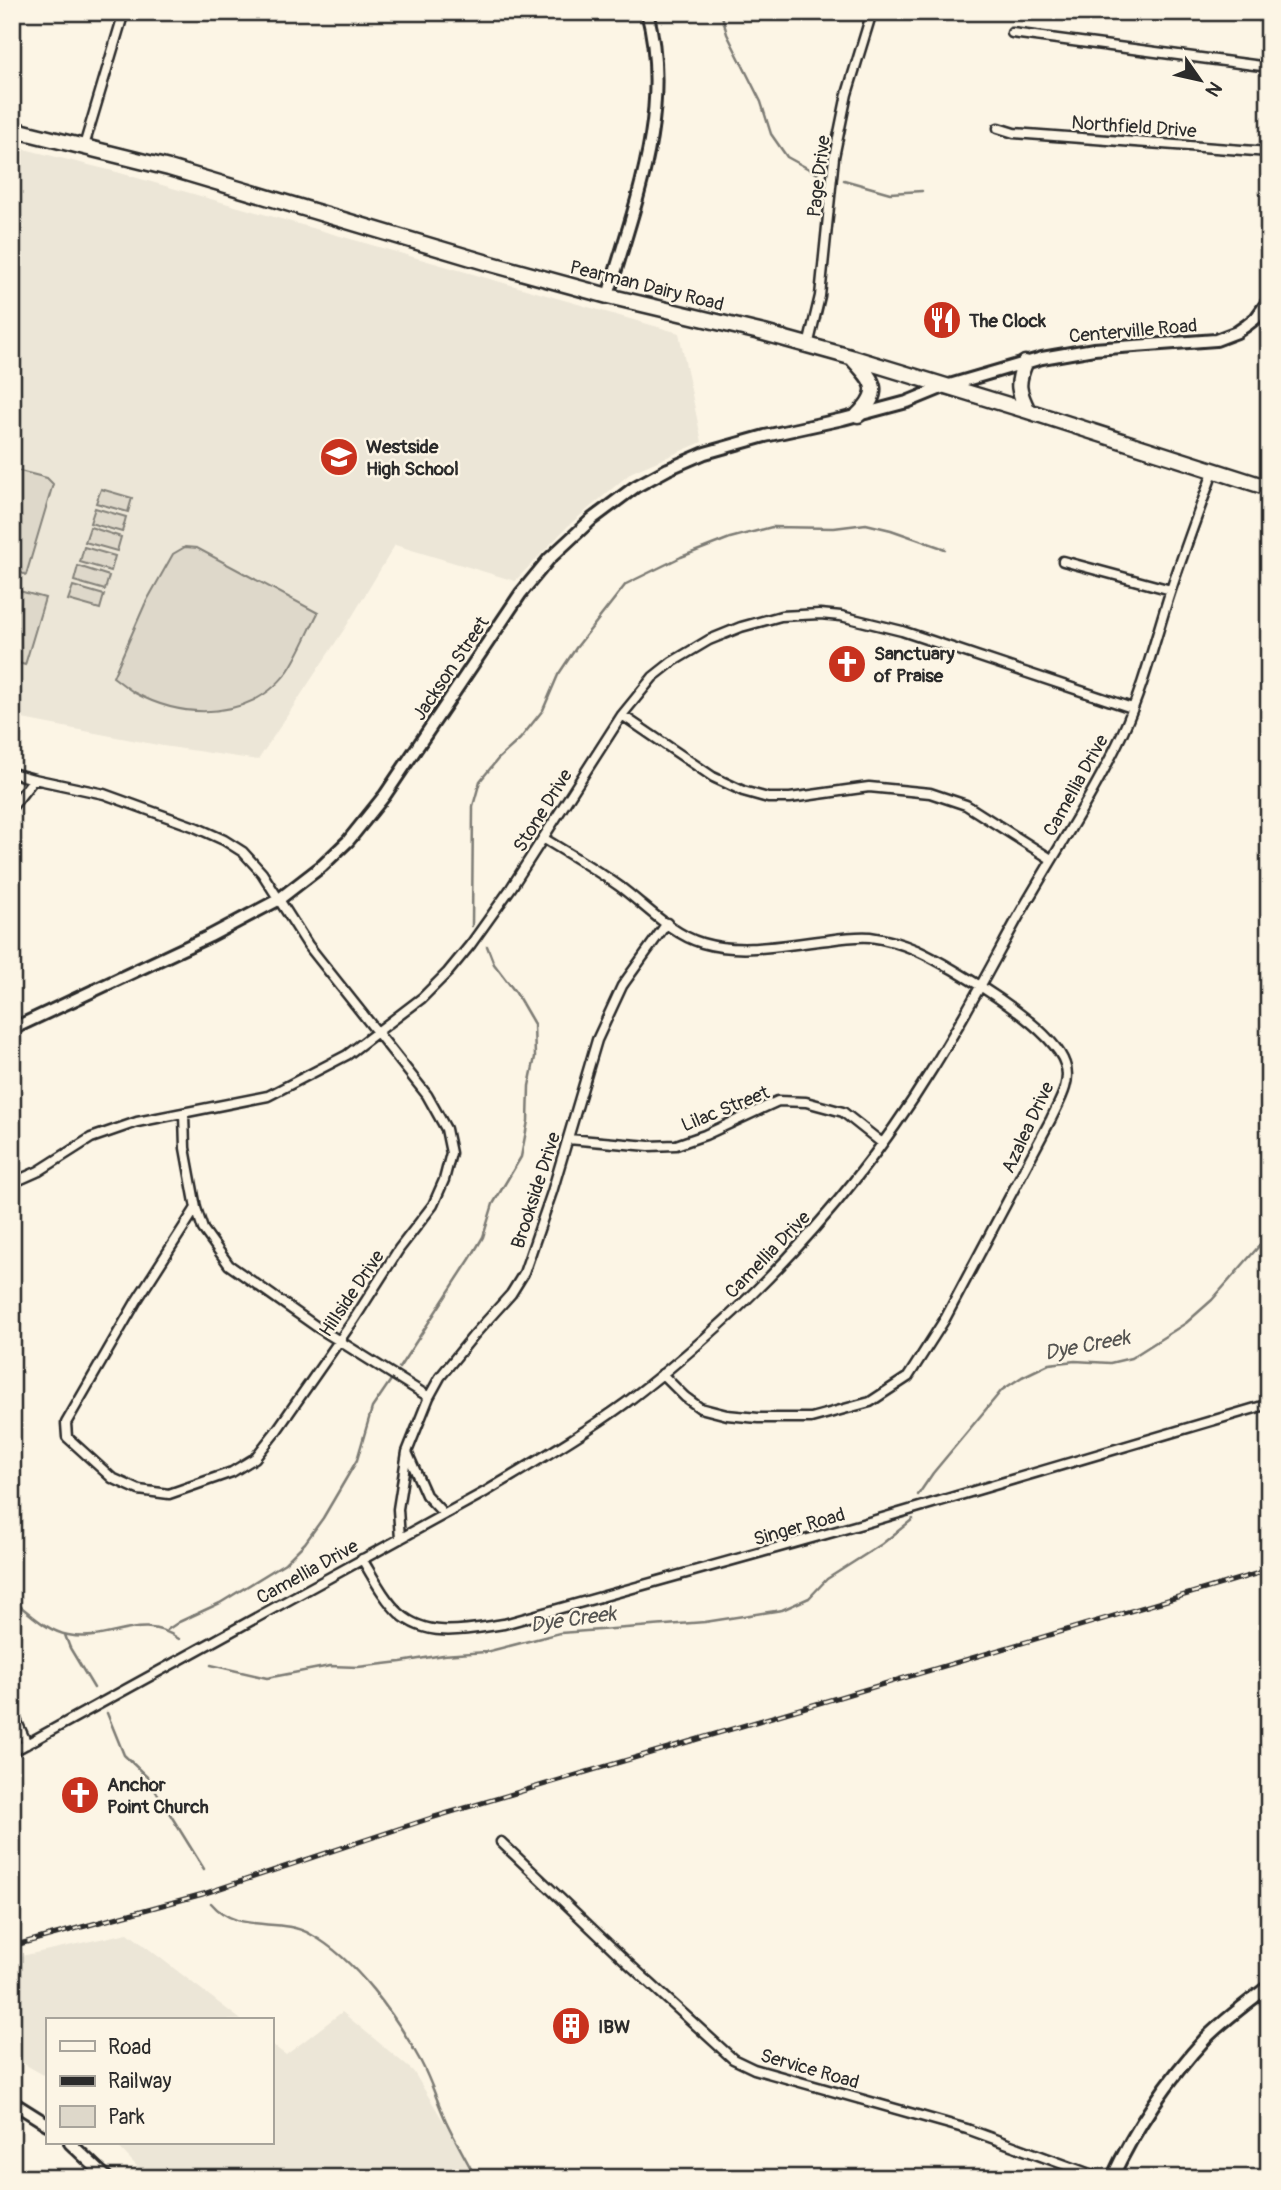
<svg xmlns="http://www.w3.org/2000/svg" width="1281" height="2190" font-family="Pangolin,sans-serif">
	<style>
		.built { fill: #ece6d7 }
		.green { fill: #ded8ca; stroke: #84827a; stroke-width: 2 }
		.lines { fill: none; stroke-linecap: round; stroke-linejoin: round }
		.stream { stroke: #7d7b74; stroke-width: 2.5 }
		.street-casing { stroke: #2b2b2b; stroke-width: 13 }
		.secondary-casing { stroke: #2b2b2b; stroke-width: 16 }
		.highway-casing { stroke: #2b2b2b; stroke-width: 19 }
		.street { stroke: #fcf5e5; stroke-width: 8 }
		.secondary { stroke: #fcf5e5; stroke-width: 10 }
		.highway { stroke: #fcf5e5; stroke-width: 14 }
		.rail-casing { stroke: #2b2b2b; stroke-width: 5 }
		.rail { stroke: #fcf5e5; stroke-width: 2.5; stroke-dasharray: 8; stroke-linecap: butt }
		.labels { text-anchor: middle; stroke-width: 5; stroke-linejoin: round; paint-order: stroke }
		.street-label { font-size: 19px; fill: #2b2b2b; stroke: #fcf5e5 }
		.poi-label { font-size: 19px; font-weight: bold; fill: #2b2b2b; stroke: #fcf5e5; text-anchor: start }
		.water-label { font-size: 21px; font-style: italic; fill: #545350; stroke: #fcf5e5 }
	</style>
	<rect width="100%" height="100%" fill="#fcf5e5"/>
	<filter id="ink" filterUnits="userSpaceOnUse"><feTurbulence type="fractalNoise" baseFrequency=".0143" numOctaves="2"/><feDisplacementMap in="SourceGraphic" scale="14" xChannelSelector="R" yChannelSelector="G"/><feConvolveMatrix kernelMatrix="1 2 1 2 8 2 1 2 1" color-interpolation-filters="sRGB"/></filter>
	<g filter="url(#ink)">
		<!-- built -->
		<path class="built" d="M12 146 113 171 679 333 702 442 632 472 569 525 515 581 395 545 347 625 258 760 163 746 12 717Z
			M128 1933 241 2020H47V2077L12 2057V1958Z
			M342 2012 413 2071 478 2178H148L115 2143H271V2044L286 2055Z"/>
		<!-- green -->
		<path class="green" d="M12 469 47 478 53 484 26 575 12 569Z
			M101 489 132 498 128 512 96 503Z
			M95 508 126 517 122 532 90 523Z
			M90 527 121 537 117 551 85 542Z
			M84 547 115 556 111 571 80 562Z
			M185 547 197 548 318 613C308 632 300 653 288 671 252 720 185 720 135 693 127 688 120 682 113 677L145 604 173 554Z
			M78 566 109 576 105 590 74 581Z
			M73 586 104 595 100 609 68 600Z
			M12 589 45 598 25 665 12 661Z"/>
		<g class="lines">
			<!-- stream -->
			<path class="stream" d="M721 12 727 34 761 102 771 134 787 157 818 174
				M844 180 890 193 922 191
				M472 926 473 806 480 781 498 759 520 739 543 710 558 675 576 648 626 584 681 557 730 538 772 527 834 528 866 524 891 530 945 549
				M399 1368 470 1259 483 1237 493 1204 521 1157 528 1121 529 1086 535 1057 534 1024 516 993 494 964 487 946
				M918 1495 933 1473 1002 1390 1022 1377 1049 1364 1075 1361 1110 1363 1131 1358 1186 1323 1212 1300 1260 1245 1269 1232
				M12 1600C29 1612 46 1631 68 1635 110 1644 140 1611 179 1639
				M167 1630 179 1622 220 1603 285 1563 305 1543 323 1518 357 1460 372 1408 391 1380
				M65 1635 70 1648 94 1688
				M211 1665 267 1678 330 1666 358 1667 401 1662 443 1655 486 1652 560 1633 705 1622 782 1610 809 1598 827 1579 882 1544 913 1519
				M107 1713 124 1755 147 1777 204 1869
				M211 1903C238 1935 278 1916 310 1934 356 1959 396 2016 421 2062 431 2081 437 2101 446 2121 455 2140 466 2159 476 2178"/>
			<defs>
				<path id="street" d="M1012 33 1269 67
					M998 128 1014 133 1269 152
					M84 146 124 12
					M808 346 820 296 834 157 847 94 872 12
					M1063 561 1171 590
					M622 715 713 777 743 791 768 798H790L869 787 930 793 966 805 1051 859
					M12 773 34 779 12 807
					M34 779 104 794 195 827 224 840 243 852 262 873 308 945 427 1095 446 1129 451 1153 444 1180 433 1205 399 1249 353 1321 277 1430 255 1458 232 1472 169 1494 139 1490 112 1478 67 1437 66 1423 137 1300 196 1208 185 1148 184 1114
					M543 838C569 854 595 869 619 886 645 905 671 934 702 943 743 955 787 944 828 940 842 938 857 936 870 937 886 939 902 944 916 950 953 967 1053 1026 1065 1064 1072 1082 1059 1102 1051 1119L945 1319 908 1377 870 1402 811 1418H758L727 1415 700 1408 685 1397 662 1374
					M568 1139 649 1146 676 1145 705 1135 778 1101 806 1102 843 1112 882 1143
					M12 1183 39 1171 91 1138 137 1122 268 1096 347 1055 422 998 448 972 471 944 511 888 622 715 653 677 672 662 709 640 741 627 781 616 820 614 841 616 902 631 1132 708
					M196 1208 203 1229 229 1265 317 1327 429 1397
					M444 1514 426 1495 407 1452 429 1397 440 1377 474 1335 511 1294 524 1273 552 1192 597 1040 622 986 667 923
					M400 1539 398 1509 407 1452
					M362 1559C373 1577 384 1599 399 1613 428 1640 470 1629 504 1624L862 1524 1269 1404
					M12 1711 27 1744
					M12 1752 485 1492C533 1463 582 1435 627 1402 747 1311 852 1199 931 1071 962 1022 989 970 1017 919 1051 859 1093 796 1122 734 1142 691 1154 644 1168 599 1182 556 1198 514 1213 472
					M501 1842 630 1965 733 2059 754 2069 967 2129 1101 2178"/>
				<path id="secondary" d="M608 296C635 204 673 109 647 12
					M12 1029 210 936 278 900 322 866 348 841 385 795 521 593 549 559 592 519 635 487 668 469 705 453 765 436 843 419 907 402 946 386 1042 358 1094 349 1216 340 1237 332 1247 325 1256 318 1269 300
					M12 2102 47 2124
					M70 2143 107 2178
					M1112 2178C1135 2128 1169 2078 1206 2038 1225 2019 1247 2003 1269 1986"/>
				<path id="highway" d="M12 129 169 168 488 263 608 296 764 333 854 358 1028 411 1269 488
					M854 360C875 383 882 391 858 415
					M1025 363C1016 384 1018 391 1028 411"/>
			</defs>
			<!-- street casing -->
			<use href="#street" class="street-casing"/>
			<!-- secondary casing -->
			<use href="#secondary" class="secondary-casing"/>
			<!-- highway casing -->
			<use href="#highway" class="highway-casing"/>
			<!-- street -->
			<use href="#street" class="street"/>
			<!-- secondary -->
			<use href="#secondary" class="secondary"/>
			<!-- highway -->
			<use href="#highway" class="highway"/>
			<defs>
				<path id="rail" d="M12 1946 203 1894 431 1818 1269 1570"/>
			</defs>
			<!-- rail casing -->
			<use href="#rail" class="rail-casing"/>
			<!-- rail -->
			<use href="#rail" class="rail"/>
		</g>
	</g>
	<!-- icons -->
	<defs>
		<symbol id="restaurant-disc" viewBox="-11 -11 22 22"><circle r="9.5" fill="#c8321e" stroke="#fcf5e5"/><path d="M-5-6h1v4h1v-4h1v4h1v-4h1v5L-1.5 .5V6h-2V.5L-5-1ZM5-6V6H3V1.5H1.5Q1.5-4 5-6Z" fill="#fff"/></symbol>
		<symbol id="school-disc" viewBox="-11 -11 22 22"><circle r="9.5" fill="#c8321e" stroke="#fcf5e5"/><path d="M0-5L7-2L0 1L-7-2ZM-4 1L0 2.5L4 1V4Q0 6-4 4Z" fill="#fff"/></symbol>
		<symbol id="church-disc" viewBox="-11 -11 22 22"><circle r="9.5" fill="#c8321e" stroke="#fcf5e5"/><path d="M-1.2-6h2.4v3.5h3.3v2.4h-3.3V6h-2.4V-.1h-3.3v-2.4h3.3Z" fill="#fff"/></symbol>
		<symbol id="building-disc" viewBox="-11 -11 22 22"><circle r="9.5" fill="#c8321e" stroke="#fcf5e5"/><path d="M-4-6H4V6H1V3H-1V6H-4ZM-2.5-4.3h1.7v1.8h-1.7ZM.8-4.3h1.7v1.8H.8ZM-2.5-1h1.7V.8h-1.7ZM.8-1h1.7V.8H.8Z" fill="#fff"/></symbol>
	</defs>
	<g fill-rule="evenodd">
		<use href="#restaurant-disc" x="920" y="298" width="44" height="44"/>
		<use href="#school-disc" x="317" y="435" width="44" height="44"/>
		<use href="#church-disc" x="825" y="642" width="44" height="44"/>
		<use href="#church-disc" x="58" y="1773" width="44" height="44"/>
		<use href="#building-disc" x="549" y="2004" width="44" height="44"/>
	</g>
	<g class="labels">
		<!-- street labels -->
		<g class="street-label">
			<text transform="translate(1134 126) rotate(4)" y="7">Northfield Drive</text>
			<text transform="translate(818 176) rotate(-83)" y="7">Page Drive</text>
			<text transform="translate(647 285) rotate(14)" y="7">Pearman Dairy Road</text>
			<text transform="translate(1133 330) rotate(-5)" y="7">Centerville Road</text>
			<text transform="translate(450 668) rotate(-56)" y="7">Jackson Street</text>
			<text transform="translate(1075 785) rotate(-61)" y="7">Camellia Drive</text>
			<text transform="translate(542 810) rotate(-58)" y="7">Stone Drive</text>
			<text transform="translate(725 1108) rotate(-22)" y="7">Lilac Street</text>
			<text transform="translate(1027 1127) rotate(-65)" y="7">Azalea Drive</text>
			<text transform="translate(535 1190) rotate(-72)" y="7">Brookside Drive</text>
			<text transform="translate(767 1254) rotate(-46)" y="7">Camellia Drive</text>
			<text transform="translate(351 1293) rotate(-56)" y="7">Hillside Drive</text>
			<text transform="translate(799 1526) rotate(-16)" y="7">Singer Road</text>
			<text transform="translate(307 1571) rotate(-29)" y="7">Camellia Drive</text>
			<text transform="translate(810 2068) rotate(16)" y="7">Service Road</text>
		</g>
		<!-- poi labels -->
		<g class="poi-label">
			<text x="969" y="327">The Clock</text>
			<text x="366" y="453">Westside<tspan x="366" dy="22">High School</tspan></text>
			<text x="874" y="660">Sanctuary<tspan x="874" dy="22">of Praise</tspan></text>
			<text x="107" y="1791">Anchor<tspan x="107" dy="22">Point Church</tspan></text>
			<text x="598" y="2033">IBW</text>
		</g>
		<!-- water labels -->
		<g class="water-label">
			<text transform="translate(1087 1345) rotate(-11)" y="7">Dye Creek</text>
			<text transform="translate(573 1619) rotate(-8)" y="7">Dye Creek</text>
		</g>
	</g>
	<!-- margin -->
	<rect width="1281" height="2190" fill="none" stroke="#fcf5e5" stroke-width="42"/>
	<rect x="21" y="21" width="1239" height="2148" fill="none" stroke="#2b2b2b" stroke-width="2.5" filter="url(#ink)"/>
	<!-- legend -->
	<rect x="46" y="2018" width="228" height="126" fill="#fcf5e5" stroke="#a8a49b" stroke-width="2"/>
	<rect x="60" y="2041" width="35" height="10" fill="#fcf5e5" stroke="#a8a49b" stroke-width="2"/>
	<text x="108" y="2054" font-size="21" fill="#2b2b2b">Road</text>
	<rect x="60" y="2076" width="35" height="10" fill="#2b2b2b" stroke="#a8a49b" stroke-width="2"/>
	<text x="108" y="2088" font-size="21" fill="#2b2b2b">Railway</text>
	<rect x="60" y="2106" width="35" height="21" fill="#ded8ca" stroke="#a8a49b" stroke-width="2"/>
	<text x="108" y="2124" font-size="21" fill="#2b2b2b">Park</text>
	<!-- north arrow -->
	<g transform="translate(1200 80) rotate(124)" stroke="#fcf5e5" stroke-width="5" paint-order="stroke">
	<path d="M0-5L12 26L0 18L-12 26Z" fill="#2b2b2b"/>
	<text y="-10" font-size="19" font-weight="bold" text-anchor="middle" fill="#2b2b2b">N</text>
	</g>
</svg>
